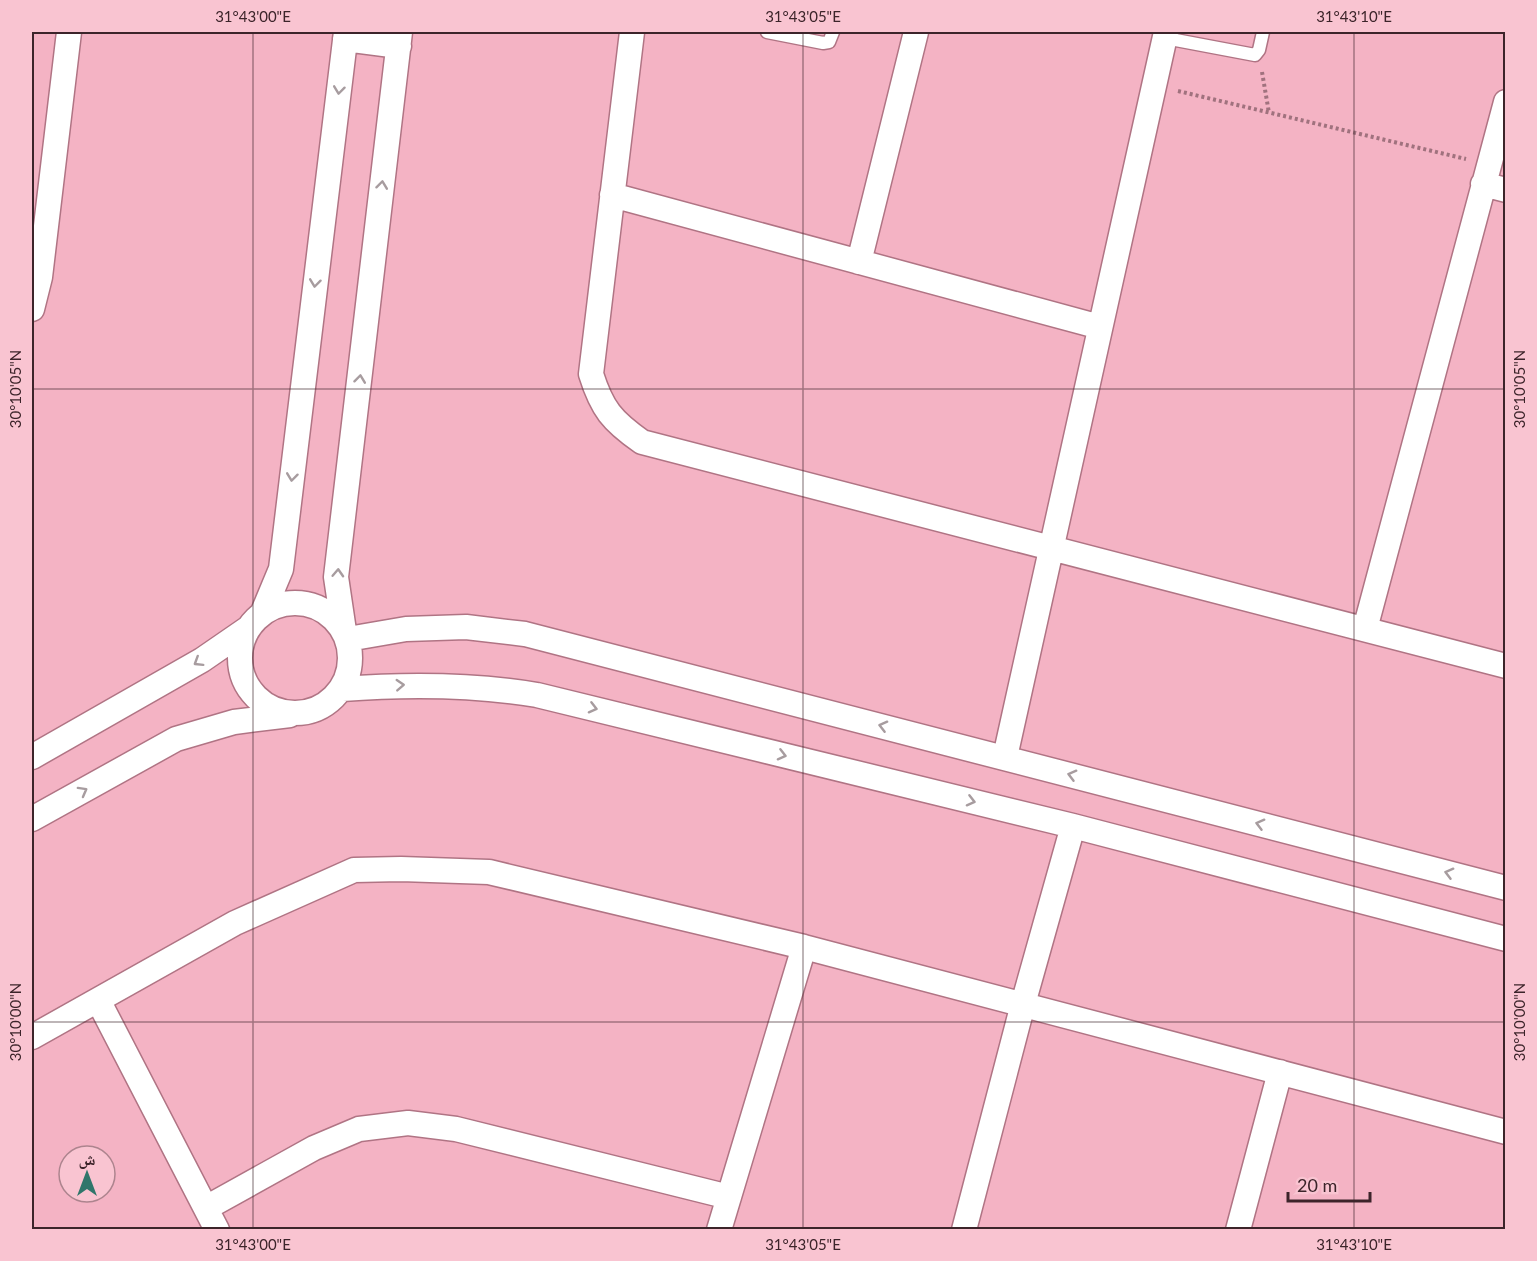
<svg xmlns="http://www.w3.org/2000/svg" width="1537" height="1261" font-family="Lato,'Noto Naskh Arabic',sans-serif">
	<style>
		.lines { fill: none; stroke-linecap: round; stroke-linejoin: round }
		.lane-casing { stroke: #b07484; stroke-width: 15 }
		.street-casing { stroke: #b07484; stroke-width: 27 }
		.path { stroke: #a0727e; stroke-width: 4; stroke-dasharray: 3 3; stroke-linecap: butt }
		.lane { stroke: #fff; stroke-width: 12 }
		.street { stroke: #fff; stroke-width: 24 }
		.oneway { stroke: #a79c9f }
		.ticks { fill: none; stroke: #3c242a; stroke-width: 1.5; stroke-opacity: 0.45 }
		.neatline { fill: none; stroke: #3c242a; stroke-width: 2 }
		.ticks-label { font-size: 15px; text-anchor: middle; fill: #3c242a }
	</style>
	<rect width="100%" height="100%" fill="#f4b3c4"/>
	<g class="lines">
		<defs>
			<path id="lane" d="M767 32 823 43 829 42 833 32
				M1165 38 1255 55 1259 50 1263 32"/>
			<path id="street" d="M632 32 591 374C602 409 612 421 642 442L1506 666
				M345 39 399 46
				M1483 184 1506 190
				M612 195 1100 327
				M859 262 916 32
				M32 309 40 277 69 32
				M240 658a55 55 0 1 1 110 0a55 55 0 1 1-110 0Z
				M263 612 281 569 346 32
				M1365 629 1506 102
				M344 631 336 577 400 32
				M348 639 406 629 466 627 525 634 1506 888
				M342 689C408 684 471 684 537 695L1073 826 1506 939
				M32 757 202 660 247 629
				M1005 757 1166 32
				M32 819 176 739 234 722 290 715
				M98 1000 217 1230
				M32 1037 235 923 354 870 401 869 489 872 804 947 1506 1132
				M206 1208 314 1148 359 1129 408 1123 456 1129 729 1197
				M719 1230 804 947
				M964 1230 1023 1004 1073 826
				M1238 1230 1280 1072"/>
		</defs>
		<!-- lane casing -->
		<use href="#lane" class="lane-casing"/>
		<!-- street casing -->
		<use href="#street" class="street-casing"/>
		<!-- path -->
		<path class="path" d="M1262 72 1269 113
			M1178 91 1466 159"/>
		<!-- lane -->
		<use href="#lane" class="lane"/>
		<!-- street -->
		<use href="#street" class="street"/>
	</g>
	<!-- one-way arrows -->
	<defs><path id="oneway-chevron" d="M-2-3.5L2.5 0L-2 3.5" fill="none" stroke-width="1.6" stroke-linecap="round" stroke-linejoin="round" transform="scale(1.5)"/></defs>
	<g class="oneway">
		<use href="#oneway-chevron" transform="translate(339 90) rotate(97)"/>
		<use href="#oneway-chevron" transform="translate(382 185) rotate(-83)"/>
		<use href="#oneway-chevron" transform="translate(315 283) rotate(97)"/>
		<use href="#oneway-chevron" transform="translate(360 379) rotate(-83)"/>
		<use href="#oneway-chevron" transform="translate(292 477) rotate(97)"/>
		<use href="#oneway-chevron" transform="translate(338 573) rotate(-87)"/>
		<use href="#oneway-chevron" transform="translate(198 662) rotate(148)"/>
		<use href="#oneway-chevron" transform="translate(400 685) rotate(-3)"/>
		<use href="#oneway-chevron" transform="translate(593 708) rotate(14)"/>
		<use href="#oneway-chevron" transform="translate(883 726) rotate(-166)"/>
		<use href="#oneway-chevron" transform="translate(782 755) rotate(14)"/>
		<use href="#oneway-chevron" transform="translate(1072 775) rotate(-165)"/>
		<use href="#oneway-chevron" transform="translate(83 791) rotate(-29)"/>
		<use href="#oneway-chevron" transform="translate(971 801) rotate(14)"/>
		<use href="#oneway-chevron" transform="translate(1260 824) rotate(-165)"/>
		<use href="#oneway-chevron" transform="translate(1449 873) rotate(-165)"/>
	</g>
	<!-- ticks -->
	<path class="ticks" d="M253 32V1230M803 32V1230M1354 32V1230M32 389H1506M32 1022H1506"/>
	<!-- border -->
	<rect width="1537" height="1261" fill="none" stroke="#f9c4d1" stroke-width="66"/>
	<!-- north arrow -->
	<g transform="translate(87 1174)"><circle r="28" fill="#f9c4d1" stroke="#ad848e" stroke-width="1.5"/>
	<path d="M0-4.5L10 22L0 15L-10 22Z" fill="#30766b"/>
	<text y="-9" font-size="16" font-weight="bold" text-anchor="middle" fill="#3c242a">ش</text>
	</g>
	<!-- scale -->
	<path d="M1288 1192v9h82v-9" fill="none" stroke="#3c242a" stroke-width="3"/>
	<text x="1297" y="1192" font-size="18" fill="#3c242a" stroke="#f9c4d1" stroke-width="4.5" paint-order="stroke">20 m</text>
	<rect x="33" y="33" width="1471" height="1195" class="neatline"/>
	<g class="ticks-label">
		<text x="253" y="22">31°43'00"E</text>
		<text x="803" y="22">31°43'05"E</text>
		<text x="1354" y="22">31°43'10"E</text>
		<text transform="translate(16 389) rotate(-90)" y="5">30°10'05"N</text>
		<text transform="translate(1520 389) rotate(-90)" y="5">30°10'05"N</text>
		<text transform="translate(16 1022) rotate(-90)" y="5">30°10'00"N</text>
		<text transform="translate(1520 1022) rotate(-90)" y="5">30°10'00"N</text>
		<text x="253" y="1250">31°43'00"E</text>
		<text x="803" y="1250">31°43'05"E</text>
		<text x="1354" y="1250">31°43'10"E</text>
	</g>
</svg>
